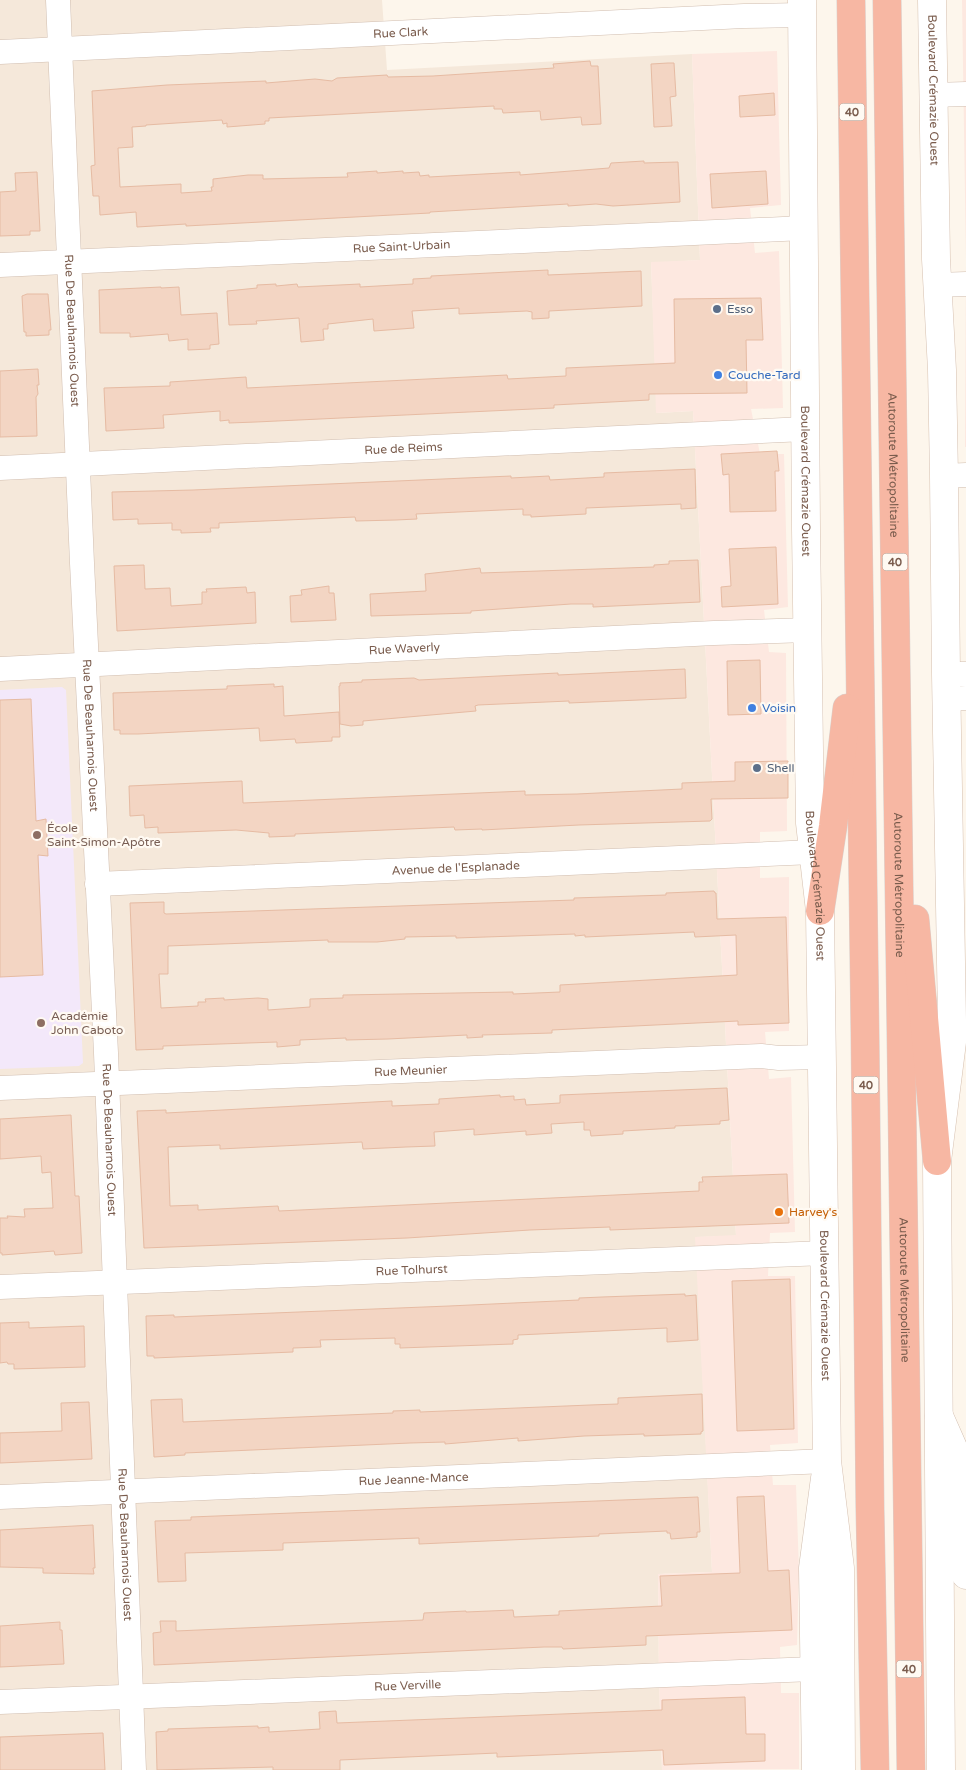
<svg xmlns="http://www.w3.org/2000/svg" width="966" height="1770" font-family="'Varela Round',sans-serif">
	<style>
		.residential { fill: #f5e8da }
		.commercial { fill: #fde8e0 }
		.education { fill: #f3e8fa }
		.building { fill: #f3d5c3; stroke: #e6bba3; fill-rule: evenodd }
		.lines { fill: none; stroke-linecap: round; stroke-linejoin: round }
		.minor-casing { stroke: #d1beb0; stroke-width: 25 }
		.tertiary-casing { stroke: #d1beb0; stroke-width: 29 }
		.secondary-casing { stroke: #d6c0b0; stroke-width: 29 }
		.motorway-casing { stroke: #dad1cd; stroke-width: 29 }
		.minor { stroke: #fff; stroke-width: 24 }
		.tertiary { stroke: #fff; stroke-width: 28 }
		.secondary { stroke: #fff; stroke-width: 28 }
		.motorway { stroke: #f7b7a3; stroke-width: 28 }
		.service-dot { fill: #5c6f8a; stroke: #fffaf3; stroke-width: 2 }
		.shop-dot { fill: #3f7fe0; stroke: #fffaf3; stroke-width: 2 }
		.education-dot { fill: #8d6e63; stroke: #fffaf3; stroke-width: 2 }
		.food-dot { fill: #e8710a; stroke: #fffaf3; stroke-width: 2 }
		.labels { text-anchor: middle; stroke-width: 4.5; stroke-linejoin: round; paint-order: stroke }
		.shield { fill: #fffaf3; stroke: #a28b7f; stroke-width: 1 }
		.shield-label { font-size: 11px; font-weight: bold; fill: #7a5c4d }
		.street-label { font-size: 12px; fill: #7a5c4d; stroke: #fffaf3 }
		.service-label { font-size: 12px; fill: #4e5e75; stroke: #fffaf3; text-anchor: start }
		.shop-label { font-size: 12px; fill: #366cbe; stroke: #fffaf3; text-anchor: start }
		.education-label { font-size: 12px; fill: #785e54; stroke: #fffaf3; text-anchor: start }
		.food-label { font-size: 12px; fill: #c56008; stroke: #fffaf3; text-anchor: start }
	</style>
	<rect width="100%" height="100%" fill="#fdf6ec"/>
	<!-- residential -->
	<path class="residential" d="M0 0H382L387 70 692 54 700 260 651 263 657 413 693 411 736 1236 696 1237 712 1572 658 1574 659 1682 662 1770H0Z"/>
	<!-- commercial -->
	<path class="commercial" d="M962 0H966V447H965L966 260Z
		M777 51 781 205 750 208 755 253 779 251 783 408 751 409 760 454H784L788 607 764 610 769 652 786 653 787 831 760 832V878L789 877V1031L765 1032 769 1079 791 1077 795 1232 770 1233 768 1276H795L798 1443 770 1445 773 1485H796L799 1571 797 1645 780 1647 781 1693H799V1769L662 1770 659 1682 658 1574 712 1572 695 1237 736 1235 693 411 656 413 651 262 700 260 692 54Z"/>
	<!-- education -->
	<path class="education" d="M62 687 66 690 83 1063 79 1066 0 1069V690Z"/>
	<!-- building -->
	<path class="building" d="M590 61 591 66H598L601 124 582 125 581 117 541 120 540 111 503 113 502 109H494V106L269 118V121H265V124L227 127V123L223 124 222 120 146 125V126L132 127 133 147 118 148 120 187 181 184V193L212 191 211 187H213V179L248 175H263V179L348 177 347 173 377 171V173L403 171V173L419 172 420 176 429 175V177L520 172V175L609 168 611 163 644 161V163L678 162 680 202 613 206 596 204 568 206V204L430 212V213L186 226V224L137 227 136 212 100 215 99 196H93L91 166 95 165 92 91 167 85 266 81V83L315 79 332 81 337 78 387 75 388 77 433 76 554 68 553 64Z
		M668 63H674L676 96 670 97 672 126 654 127 651 64Z
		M774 93 775 115 740 117 739 96Z
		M766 171 768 204 712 208 710 174Z
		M37 172 40 231H30V235L0 236V192L16 191 15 173Z
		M548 270V275L641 271 642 306 549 311V318L532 319V312L527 311 459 314V308L412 311 414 328 374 331 373 319 328 324V329H323L324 340 301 342 299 318 256 321 257 324 229 325 227 291 257 288V285L276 284V286L297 284 298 287 360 284V287L413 284V279L431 278V276Z
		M161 287V288L179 287 181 315 217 313 219 344 210 345V349L188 350V339L169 341 168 334 130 337V333H100L99 290Z
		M27 294H48L51 330H49V335L26 336V332H24L22 296Z
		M761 298 763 340H746L747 393 649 394V400L554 405V408L256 422 229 423V420L220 421V411L163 415 164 428 106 431 104 388 170 386V382L246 377 247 388 507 375 508 379 566 376V368L675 363 674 299Z
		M38 369 39 385H37L38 394 36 397 37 436 0 437V371Z
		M777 451 779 471H775L776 511 730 512 729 474 723 475 721 454Z
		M695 469 696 508 681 509V504L586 508V514L531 517V515H523V509L416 514 417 519 396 520 356 521 355 517 219 523V528H210L211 532 181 533V530H172V523L138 524V519L113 520 112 492 193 490 511 476V478L549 476 550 480 604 477V473Z
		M776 547 778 604 722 607 721 587 731 586 729 549Z
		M698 560 700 602 593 607V604H571L471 611V613L371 616 370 594 426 591 425 574 480 568 481 573 654 567V565L669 564V561Z
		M144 565 145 589 170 588 171 606 202 604V592H207L206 589 246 587 247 593 255 592 256 623 117 631 114 566Z
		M329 586V593H334L336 620 291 622 290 596 302 595 301 590Z
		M760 660 761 714 728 715 727 661Z
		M685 669 686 698 569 703V701L478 705 475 706 476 711 363 721V725L351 726 340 724 339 686H340V683L362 682V680L414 678 419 680 558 673V675Z
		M274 684V687L283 686 284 716 339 712 340 737H332V741L296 743 295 739 260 741 259 728 138 734H120V730H114L113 693 227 689V686Z
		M31 699 36 821 46 819 48 856 38 855 43 975 0 977V700Z
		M788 761V798L711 799 712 819 710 821 579 825 482 830V829L455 830 454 827 295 834V836L269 837V833L236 830 158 833V827L145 828 144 815 130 816 129 786 242 781 243 803 525 791V795L577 794 682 789V783L735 781V762Z
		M714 891 715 893H716L717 919 786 917 789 1023 738 1025V1021L552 1030V1033L482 1035 483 1037 467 1038V1035L388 1039 346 1040V1038L300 1040V1045L277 1047V1042L163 1046V1049L136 1050 130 903 164 902V913L166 914 574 900V898L666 895V893ZM694 932 695 937 736 935 737 975 560 985V992L513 994V992L343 995V998L310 999V1007L268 1010V999L258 998 224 1000V998L205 999 206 1002H198V1006L161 1008 159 974H168V946L328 940V942H377L405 939V937L456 936V938L575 934V936L585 935V937Z
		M727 1088 729 1120 720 1121V1124L675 1126V1128L623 1131V1134L591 1136 590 1130H584V1122L551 1124 552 1133 526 1135V1131L474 1135V1129L434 1132 435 1146 406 1147 363 1149 362 1142 220 1149V1145L168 1147 170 1206 198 1205V1210L278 1206 279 1211 699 1191V1182H703L702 1177 787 1174 789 1223 610 1230V1227L530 1230 407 1238 144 1248 137 1111 166 1110V1113L392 1101V1106L439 1104V1099L500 1095V1097L514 1096V1100L525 1099 526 1105 560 1103V1095Z
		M71 1115 75 1196H79L82 1253 55 1255 54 1251 2 1255V1253H0V1218H8L7 1216 25 1217 24 1209 53 1208 51 1172 42 1173 41 1156 0 1159V1119Z
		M790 1279 794 1429 737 1431 732 1281Z
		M685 1294V1296L696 1295 698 1340 667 1342V1328L518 1335V1339L513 1340V1344L400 1348V1344H395V1338L320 1340 321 1347 293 1348V1352L154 1358V1356H147L146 1316 174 1315V1317L449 1306 579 1300V1298L602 1297Z
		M29 1322V1328L84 1326 85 1367 14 1369V1364H8L7 1362 0 1363V1323Z
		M702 1394 703 1431 701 1432V1434L644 1436V1434L584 1436 518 1441V1438L445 1444V1442L410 1443 185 1453V1455L154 1457 151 1400 182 1399 183 1422 393 1413V1411L420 1410V1412L590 1405 618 1404V1398Z
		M89 1402 92 1459 0 1463V1433L62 1431 61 1403Z
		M764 1496 768 1571 789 1570 792 1630 646 1636V1645L563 1649 562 1647H544L154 1665 153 1633 161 1632 160 1621H176V1631L423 1620 424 1613 466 1611V1612L513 1610 514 1617 559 1615V1611L662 1606 660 1576 740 1573 737 1497Z
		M698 1497 700 1532H697V1537L671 1539 670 1533H667V1531L599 1534V1536L577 1537 419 1544V1538L283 1543V1550L185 1553 186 1581 158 1582 155 1521 191 1520V1517Z
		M93 1525 95 1568H93L94 1574 43 1573V1568L0 1567V1530Z
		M60 1622V1630H62L64 1664 0 1667V1626Z
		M745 1697 746 1734H765V1761L664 1765 663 1750 497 1757V1753L340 1760V1770H273V1767L157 1770 156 1732 168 1731V1729L258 1726V1728L269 1727V1732L320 1729 319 1712 336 1711 337 1723 662 1710V1700Z
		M103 1733 105 1770H0V1737Z"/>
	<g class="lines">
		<defs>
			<g id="minor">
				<path id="s1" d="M58 0 82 563 106 1053 134 1770"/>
				<path id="s2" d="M0 52 744 16 802 15"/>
				<path d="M933 95 966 94"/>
				<path id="s3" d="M0 265 804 228"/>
				<path d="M937 285 966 284"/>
				<path id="s4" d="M0 468 805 429"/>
				<path d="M944 476 966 475"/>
				<path id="s5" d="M0 669 714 633 808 630"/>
				<path d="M946 674H966"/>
				<path d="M947 699 966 698"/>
				<path id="s6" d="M97 884 813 852"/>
				<path id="s7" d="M0 1088 761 1056 779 1058 822 1057"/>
				<path id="s8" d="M0 1287 825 1253"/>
				<path id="s9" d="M0 1497 827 1461"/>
				<path id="s10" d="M0 1702 814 1669"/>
			</g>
			<path id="tertiary" d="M939 1416 965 1475 966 1575
				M816 1770 813 1568 825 1478"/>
			<g id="secondary">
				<path id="s11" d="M802 0 806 529 810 823 820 911 827 1461 840 1568 841 1770"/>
				<path id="s12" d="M932 0 936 259 942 370 944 476 946 674 952 1020V1042L937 1161 941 1770"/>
			</g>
			<g id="motorway">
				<path d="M851 0 865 1033 870 1509 875 1770"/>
				<path id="s13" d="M887 0 911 1770"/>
				<path d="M820 911 833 826 847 708"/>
				<path d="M915 919 937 1161"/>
			</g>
		</defs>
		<!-- minor casing -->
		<use href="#minor" class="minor-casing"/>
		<!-- tertiary casing -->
		<use href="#tertiary" class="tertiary-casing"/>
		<!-- secondary casing -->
		<use href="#secondary" class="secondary-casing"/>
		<!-- motorway casing -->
		<use href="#motorway" class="motorway-casing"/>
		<!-- minor -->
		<use href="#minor" class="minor"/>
		<!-- tertiary -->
		<use href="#tertiary" class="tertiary"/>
		<!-- secondary -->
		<use href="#secondary" class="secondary"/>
		<!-- motorway -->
		<use href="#motorway" class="motorway"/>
	</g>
	<!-- markers -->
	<g class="service-dot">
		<circle cx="717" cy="309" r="5"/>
		<circle cx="757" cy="768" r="5"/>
	</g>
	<g class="shop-dot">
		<circle cx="718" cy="375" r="5"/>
		<circle cx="752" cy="708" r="5"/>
	</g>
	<g class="education-dot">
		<circle cx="37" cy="835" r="5"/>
		<circle cx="41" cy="1023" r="5"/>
	</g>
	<circle class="food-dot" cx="779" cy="1212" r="5"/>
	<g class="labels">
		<!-- shield labels -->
		<g class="shield">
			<rect x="839.5" y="103.5" width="25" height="17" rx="4"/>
			<rect x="882.5" y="553.5" width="25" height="17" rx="4"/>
			<rect x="853.5" y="1076.5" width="25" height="17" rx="4"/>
			<rect x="896.5" y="1660.5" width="25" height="17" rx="4"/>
		</g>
		<g class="shield-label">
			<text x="852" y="116">40</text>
			<text x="895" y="566">40</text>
			<text x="866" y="1089">40</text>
			<text x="909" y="1673">40</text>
		</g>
		<!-- street labels -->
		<g class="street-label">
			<text dy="4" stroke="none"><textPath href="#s2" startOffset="401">Rue Clark</textPath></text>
			<text dy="4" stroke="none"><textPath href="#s12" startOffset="90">Boulevard Crémazie Ouest</textPath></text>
			<text dy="4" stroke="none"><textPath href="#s3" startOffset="402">Rue Saint-Urbain</textPath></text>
			<text dy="4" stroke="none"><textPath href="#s1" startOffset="331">Rue De Beauharnois Ouest</textPath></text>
			<text dy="4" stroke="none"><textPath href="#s4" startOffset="404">Rue de Reims</textPath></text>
			<text dy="4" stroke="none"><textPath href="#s13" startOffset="465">Autoroute Métropolitaine</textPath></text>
			<text dy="4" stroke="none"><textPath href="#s11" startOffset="481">Boulevard Crémazie Ouest</textPath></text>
			<text dy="4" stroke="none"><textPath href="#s5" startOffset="405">Rue Waverly</textPath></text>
			<text dy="4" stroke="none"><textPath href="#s1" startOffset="736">Rue De Beauharnois Ouest</textPath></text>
			<text dy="4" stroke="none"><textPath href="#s6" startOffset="359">Avenue de l'Esplanade</textPath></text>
			<text dy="4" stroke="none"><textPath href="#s11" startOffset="886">Boulevard Crémazie Ouest</textPath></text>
			<text dy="4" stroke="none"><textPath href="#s13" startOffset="885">Autoroute Métropolitaine</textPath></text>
			<text dy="4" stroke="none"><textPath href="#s7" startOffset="411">Rue Meunier</textPath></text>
			<text dy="4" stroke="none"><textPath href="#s1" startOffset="1141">Rue De Beauharnois Ouest</textPath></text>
			<text dy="4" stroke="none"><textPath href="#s8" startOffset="412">Rue Tolhurst</textPath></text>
			<text dy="4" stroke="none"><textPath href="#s13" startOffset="1290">Autoroute Métropolitaine</textPath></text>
			<text dy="4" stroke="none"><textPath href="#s11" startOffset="1306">Boulevard Crémazie Ouest</textPath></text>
			<text dy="4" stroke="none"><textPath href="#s9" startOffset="414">Rue Jeanne-Mance</textPath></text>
			<text dy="4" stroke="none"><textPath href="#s1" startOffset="1546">Rue De Beauharnois Ouest</textPath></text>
			<text dy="4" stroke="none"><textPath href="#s10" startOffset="408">Rue Verville</textPath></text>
		</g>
		<!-- service labels -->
		<g class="service-label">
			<text x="727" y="313">Esso</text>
			<text x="767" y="772">Shell</text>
		</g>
		<!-- shop labels -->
		<g class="shop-label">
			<text x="728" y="379">Couche-Tard</text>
			<text x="762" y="712">Voisin</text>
		</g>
		<!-- education labels -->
		<g class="education-label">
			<text x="47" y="832">École<tspan x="47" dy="14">Saint-Simon-Apôtre</tspan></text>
			<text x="51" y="1020">Académie<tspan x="51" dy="14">John Caboto</tspan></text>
		</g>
		<!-- food labels -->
		<g class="food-label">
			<text x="789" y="1216">Harvey's</text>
		</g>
	</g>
</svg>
